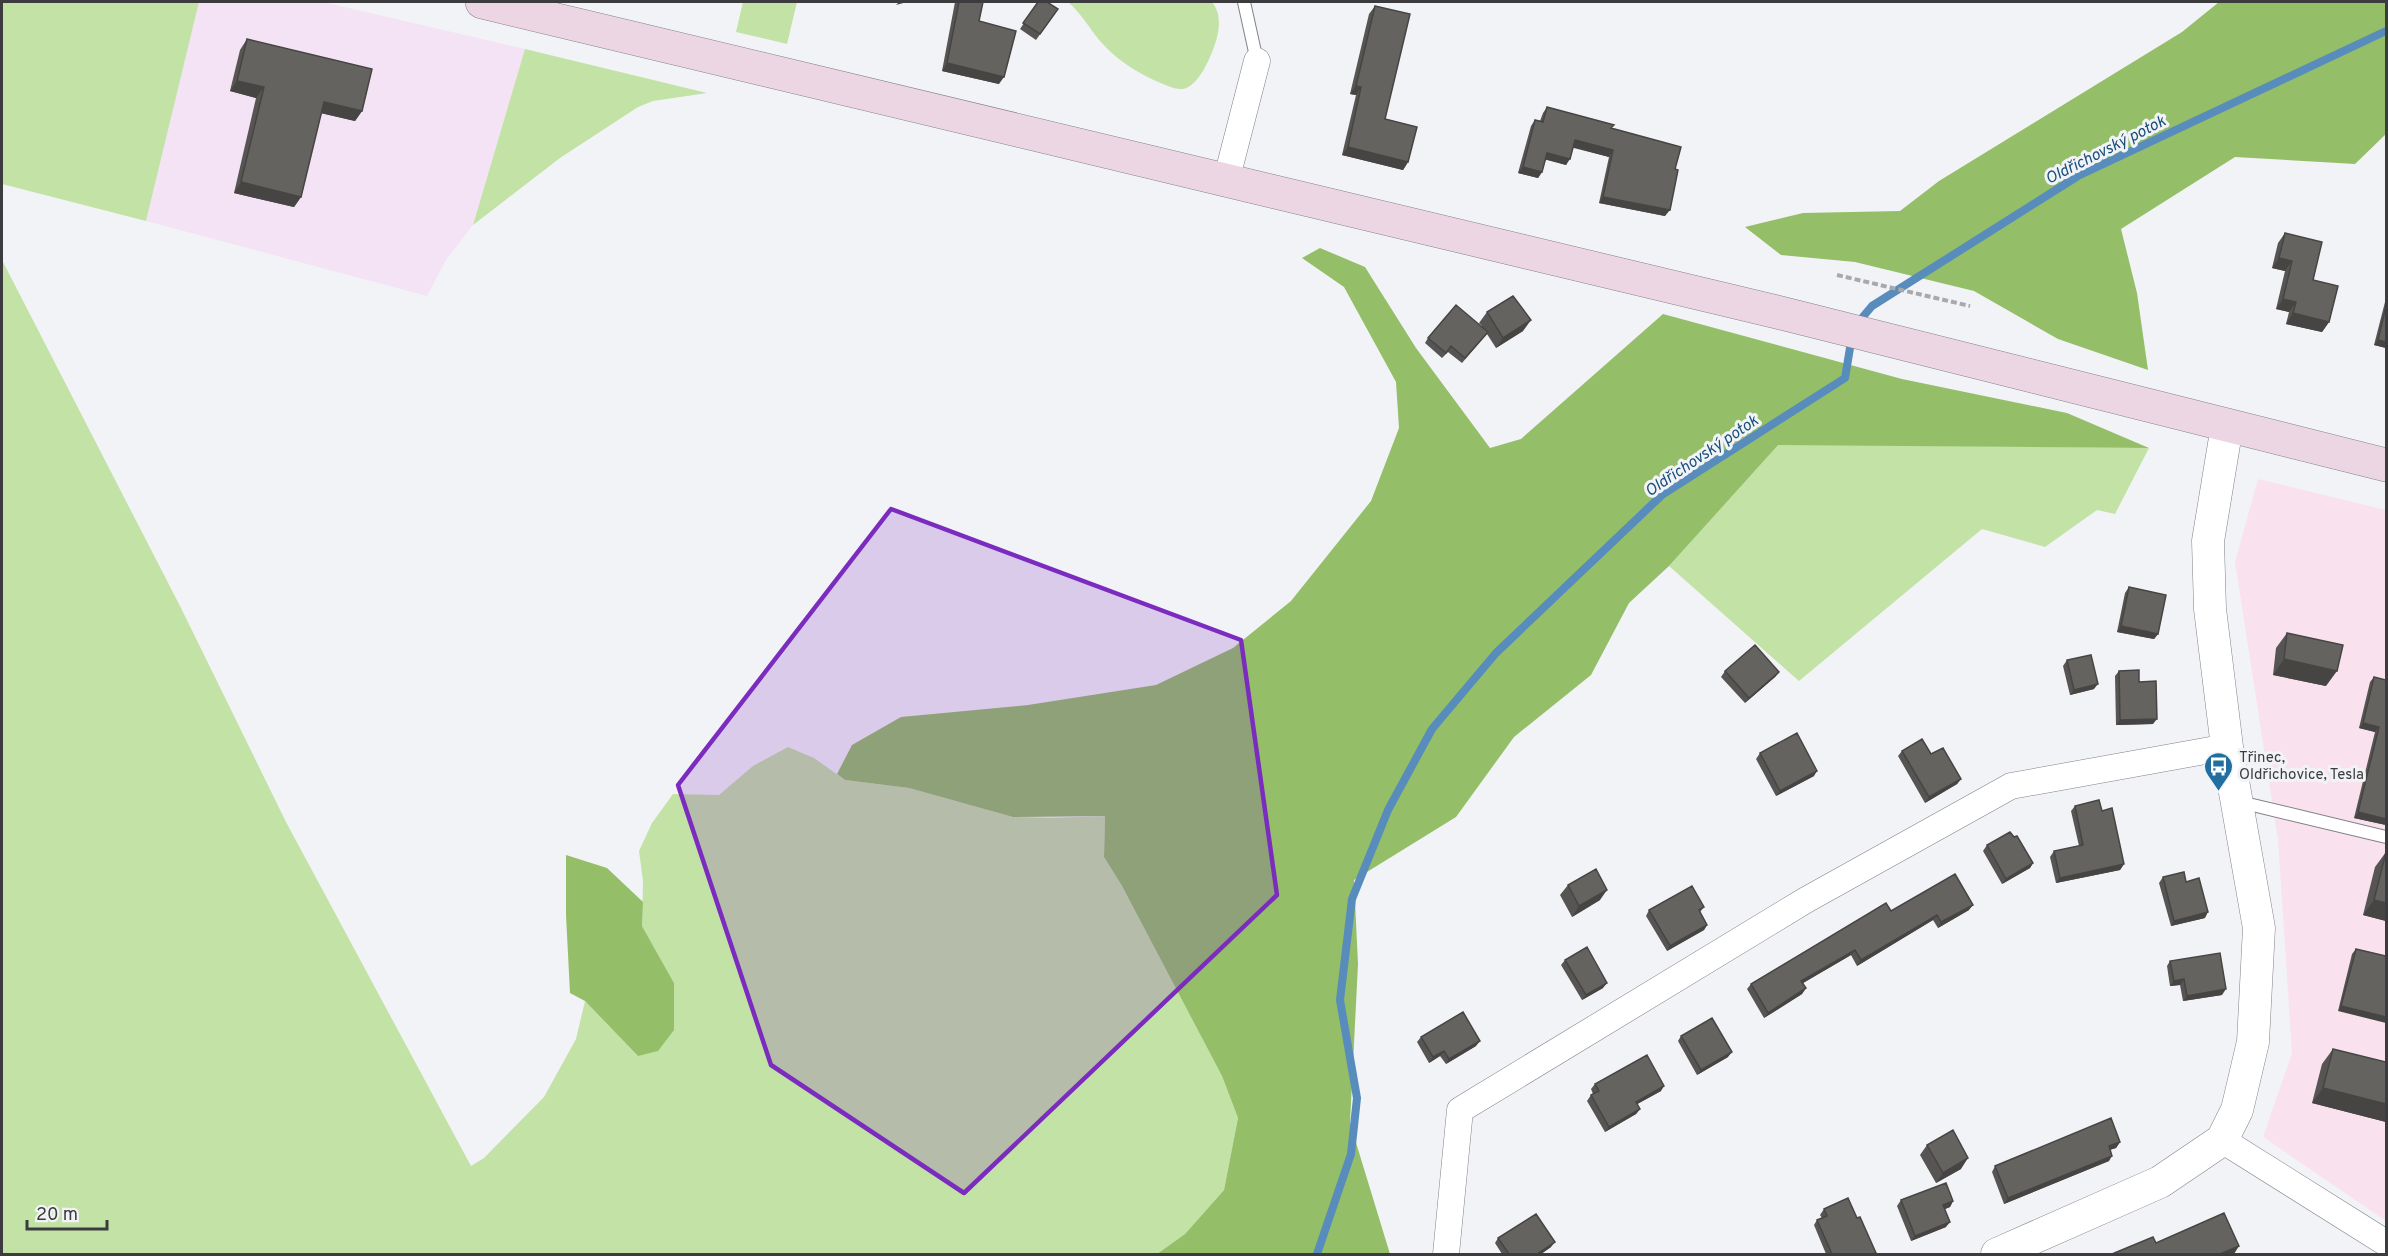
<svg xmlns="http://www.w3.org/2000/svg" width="2388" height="1256" font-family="Overpass,sans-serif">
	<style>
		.commercial { fill: #f4e3f4 }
		.industrial { fill: #f9e2ee }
		.green { fill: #c3e2a6 }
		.forest { fill: #94be67 }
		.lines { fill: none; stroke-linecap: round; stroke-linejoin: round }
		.stream { stroke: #578cbd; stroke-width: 8 }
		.service-casing { stroke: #818286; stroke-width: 14 }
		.minor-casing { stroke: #818286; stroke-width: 27 }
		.tertiary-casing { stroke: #818286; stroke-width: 33 }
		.secondary-casing { stroke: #818286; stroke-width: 34 }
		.path { stroke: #a8a9ac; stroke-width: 4; stroke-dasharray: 6 3; stroke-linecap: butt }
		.service { stroke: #fff; stroke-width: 12 }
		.minor { stroke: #fff; stroke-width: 26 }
		.tertiary { stroke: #fff; stroke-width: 32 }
		.secondary { stroke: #edd6e4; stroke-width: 33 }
		.wall { fill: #575553 }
		.shaded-wall { fill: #474543 }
		.building { fill: #656360; stroke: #474543; stroke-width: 1.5 }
		.marked { fill: #7b2cbf; fill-opacity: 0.2; stroke: #7b2cbf; stroke-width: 4.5; stroke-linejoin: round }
		.labels { text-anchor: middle; stroke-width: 6; stroke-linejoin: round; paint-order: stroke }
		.poi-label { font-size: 15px; fill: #3c3c3e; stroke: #f2f3f7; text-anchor: start }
		.water-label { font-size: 16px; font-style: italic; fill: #174e7a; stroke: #f2f3f7 }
	</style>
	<rect width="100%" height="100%" fill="#f2f3f7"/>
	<!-- commercial -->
	<path class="commercial" d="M199 2H323L525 49 473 225 446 260 427 296 146 221Z"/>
	<!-- industrial -->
	<path class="industrial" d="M2258 479 2386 510V1221L2263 1137 2292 1053 2278 840 2235 562Z"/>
	<!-- green -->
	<path class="green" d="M2 2H199L146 221 2 184Z
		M743 2H797L787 44 736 32Z
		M1068 2H1212C1223 15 1219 34 1213 50 1208 62 1198 86 1183 89 1174 90 1164 84 1156 81 1134 71 1116 59 1100 41 1089 28 1081 13 1068 2Z
		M525 49 707 93 653 101 638 107 560 158 473 225Z
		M2 260 181 608 286 822 471 1166 484 1158 544 1097 576 1039 585 1001 638 1056 674 983 642 926 643 881 639 851 652 823 673 794 719 795 753 766 788 747 814 758 845 780 909 788 1013 817 1051 818 1105 816 1104 857 1122 886 1222 1076 1238 1118 1224 1190 1185 1234 1157 1254H2Z
		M1778 444 2149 448 2115 514 2097 510 2045 547 1982 529 1799 681 1669 566Z"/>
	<!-- forest -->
	<path class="forest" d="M2219 2H2386V134L2355 164 2235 157 2121 229 2137 293 2148 370 2058 339 1974 291 1855 262 1781 255 1745 227 1803 213 1900 211 1939 181 2182 32Z
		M1320 248 1365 267 1416 348 1490 448 1521 439 1663 314 1902 379 2067 413 2149 448 1778 445 1669 566 1629 603 1591 675 1514 737 1456 817 1354 880 1358 964 1350 1123 1390 1254H1157L1185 1234 1224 1190 1238 1118 1222 1076 1122 886 1104 857 1105 816 1013 817 909 788 845 780 837 774 852 745 901 717 1028 705 1156 685 1233 648 1291 601 1371 501 1399 428 1396 382 1344 287 1302 258Z
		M566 855 607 868 643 902 642 926 674 983V1030L658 1051 638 1056 585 1001 570 993 566 915Z"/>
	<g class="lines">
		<!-- stream -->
		<path class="stream" d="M1856 325 1872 306 2078 176 2386 31
			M1317 1254 1351 1154 1357 1098 1340 1000 1352 899 1388 810 1432 729 1496 653 1662 495 1845 378 1852 336"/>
		<defs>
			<path id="service" d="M1244 2 1257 61
				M2240 802 2386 837"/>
			<path id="minor" d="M1226 181 1257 61
				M2222 1140 2386 1243
				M1446 1254 1460 1110 1806 900 2011 786 2227 747"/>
			<path id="tertiary" d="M1997 1254 2160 1182 2222 1140 2237 1110 2253 1042 2259 928 2227 747 2210 609 2208 541 2227 426"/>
			<path id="secondary" d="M482 2 1785 314 2386 465"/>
		</defs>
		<!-- service casing -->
		<use href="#service" class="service-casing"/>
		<!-- minor casing -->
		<use href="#minor" class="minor-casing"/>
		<!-- tertiary casing -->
		<use href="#tertiary" class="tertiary-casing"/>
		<!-- secondary casing -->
		<use href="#secondary" class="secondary-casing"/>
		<!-- path -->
		<path class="path" d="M1837 275 1970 306"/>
		<!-- service -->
		<use href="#service" class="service"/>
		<!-- minor -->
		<use href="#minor" class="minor"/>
		<!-- tertiary -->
		<use href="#tertiary" class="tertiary"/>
		<!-- secondary -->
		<use href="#secondary" class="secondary"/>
	</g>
	<!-- wall -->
	<path class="wall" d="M955 2H983L979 21 999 84 942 71Z
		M1038 2 1058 9 1036 40 1020 29Z
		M1375 6 1385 119 1408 162 1403 170 1342 155 1356 95 1350 94 1369 14Z
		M247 39 362 111 355 121 321 113 301 197 294 207 234 193 256 98 230 91 240 50Z
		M1547 107 1612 128 1675 169 1665 216 1599 203 1609 157 1573 147 1566 165 1546 159 1542 172 1538 178 1518 173 1531 126 1535 120 1540 121 1543 113Z
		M2285 233 2313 280 2329 322 2322 332 2286 324 2289 312 2276 309 2285 271 2272 268 2278 243Z
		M2386 300V348L2374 345 2385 302Z
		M1487 312 1523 331 1496 348 1487 334 1462 363 1448 352 1442 358 1425 343 1428 338 1482 326 1479 323Z
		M2129 587 2158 634 2154 639 2117 632 2125 593Z
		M2287 633 2326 686 2273 675 2276 648Z
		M2067 660 2094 689 2070 695 2063 666Z
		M1725 671 1779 672 1775 677 1745 703 1721 677Z
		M2119 671 2153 724 2116 725 2115 676Z
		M2374 677 2386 680V825L2354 818 2375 732 2359 728 2370 682Z
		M1902 751 1931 754 1961 779 1957 784 1925 803 1898 756Z
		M1760 753 1814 776 1776 796 1756 759Z
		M2075 806 2102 811 2124 864 2120 870 2056 883 2050 857 2054 851 2079 846 2071 811Z
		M1987 845 2033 863 2030 868 2002 884 1983 851Z
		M2386 852V921L2363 915 2375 867Z
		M2163 877 2186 882 2205 918 2171 926 2159 883Z
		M1568 885 1600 900 1572 917 1560 895Z
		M1704 907 1700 912 1707 925 1704 930 1667 951 1646 916 1649 910Z
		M1969 910 1938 928 1933 920 1857 966 1851 955 1803 983 1806 988 1802 994 1764 1018 1747 989 1751 984 1891 911Z
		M2356 949 2386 956 2338 1011 2352 954Z
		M1565 960 1603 988 1582 1000 1561 965Z
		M2170 961 2222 995 2183 1001 2180 985 2170 986 2167 966Z
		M1681 1036 1728 1057 1697 1075 1678 1041Z
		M1421 1037 1476 1046 1446 1064 1440 1056 1429 1063 1417 1042Z
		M2333 1049 2386 1062V1122L2312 1103 2322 1064Z
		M1595 1084 1661 1091 1637 1104 1640 1109 1636 1114 1605 1132 1587 1101 1591 1095 1593 1094 1591 1089Z
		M2120 1142 2116 1148 2110 1150 2109 1161 2004 1204 1992 1172 1995 1166Z
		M1927 1145 1961 1169 1936 1183 1920 1155Z
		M1901 1200 1953 1201 1950 1207 1945 1209 1946 1227 1911 1241 1897 1206Z
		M1824 1209 1857 1218 1875 1254H1826L1814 1225 1817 1220 1822 1218 1820 1215Z
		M1498 1238 1551 1247 1541 1254H1502L1495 1243Z"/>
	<!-- shaded-wall -->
	<path class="shaded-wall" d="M899 2H907L896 5Z
		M947 63 1004 77 999 84 942 71Z
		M237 81 264 87 256 98 230 91Z
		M1356 86 1361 87 1356 95 1350 94Z
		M324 102 362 111 355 121 316 112Z
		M1575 140 1613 150 1609 157 1570 147Z
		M1348 147 1408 162 1403 170 1342 155Z
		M1547 153 1570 159 1566 165 1543 159Z
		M1523 167 1542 172 1538 178 1518 173Z
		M241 182 301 197 294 207 234 193Z
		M1603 197 1670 210 1665 216 1599 203Z
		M2279 258 2292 261 2285 271 2272 268Z
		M2283 299 2296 302 2289 312 2276 309Z
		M2293 313 2329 322 2322 332 2286 324Z
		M1531 320 1523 331 1496 348 1503 338Z
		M2378 340 2386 342V348L2374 345Z
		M2121 626 2158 634 2154 639 2117 632Z
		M2284 659 2337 671 2326 686 2273 675Z
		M1779 672 1775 677 1745 703 1749 698Z
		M2098 684 2094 689 2070 695 2074 690Z
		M2157 719 2153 724 2116 725 2120 720Z
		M2363 723 2379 727 2375 732 2359 728Z
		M1817 771 1814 776 1776 796 1780 791Z
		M1961 779 1957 784 1925 803 1929 797Z
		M2358 812 2386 819V825L2354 818Z
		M2033 863 2030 868 2002 884 2006 879Z
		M2124 864 2120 870 2056 883 2060 878Z
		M1607 890 1600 900 1572 917 1579 906Z
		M2374 900 2386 903V921L2363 915Z
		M1973 905 1969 910 1938 928 1941 922Z
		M2208 912 2205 918 2171 926 2174 921Z
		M1937 915 1933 920 1857 966 1861 960Z
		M1707 925 1704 930 1667 951 1670 946Z
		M1855 950 1851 955 1798 986 1801 981Z
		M2184 979 2180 985 2170 986 2174 981Z
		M1607 983 1603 988 1582 1000 1586 995Z
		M1806 988 1802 994 1764 1018 1768 1013Z
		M2226 989 2222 995 2183 1001 2187 996Z
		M2341 1006 2386 1017V1023L2338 1011Z
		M1480 1041 1476 1046 1446 1064 1449 1059Z
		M1444 1051 1440 1056 1429 1063 1433 1057Z
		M1732 1052 1728 1057 1697 1075 1701 1070Z
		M1664 1086 1661 1091 1632 1107 1636 1102Z
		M2323 1088 2386 1104V1122L2312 1103Z
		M1640 1109 1636 1114 1605 1132 1609 1127Z
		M2120 1142 2116 1148 2105 1151 2109 1146Z
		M2112 1156 2109 1161 2004 1204 2008 1198Z
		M1968 1158 1961 1169 1936 1183 1943 1173Z
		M1953 1201 1950 1207 1940 1211 1943 1205Z
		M1950 1222 1946 1227 1911 1241 1915 1236Z
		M1555 1242 1551 1247 1541 1254H1537Z
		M2239 1246 2234 1254H2220Z"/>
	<!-- building -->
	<path class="building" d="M959 2H983L979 21 1016 31 1004 77 947 63Z
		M1038 2H1047L1058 9 1040 34 1023 23Z
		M1375 6 1410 14 1385 119 1417 127 1408 162 1348 147 1361 87 1356 86Z
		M247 39 372 69 362 111 324 102 301 197 241 182 264 87 237 81Z
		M1547 107 1614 125 1611 128 1681 147 1675 169 1678 170 1670 210 1603 197 1613 150 1575 140 1570 159 1547 153 1542 172 1523 167 1535 120 1543 122Z
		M2285 233 2322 242 2313 280 2338 286 2329 322 2293 313 2296 302 2283 299 2292 261 2279 258Z
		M1513 296 1531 320 1503 338 1487 312Z
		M1456 305 1488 332 1465 358 1451 346 1446 353 1428 338Z
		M2386 306V342L2378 340Z
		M2129 587 2166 595 2158 634 2121 626Z
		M2287 633 2343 645 2337 671 2284 659Z
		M1755 645 1779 672 1749 698 1725 671Z
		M2091 655 2098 684 2074 690 2067 660Z
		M2139 670V682L2156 681 2157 719 2120 720 2119 671Z
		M2374 677 2386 680V819L2358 812 2379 727 2363 723Z
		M1797 733 1817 771 1780 791 1760 753Z
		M1922 739 1931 754 1943 748 1961 779 1929 797 1902 751Z
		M2099 800 2102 811 2112 808 2124 864 2060 878 2054 851 2083 845 2075 806Z
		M2010 832 2014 837 2017 836 2033 863 2006 879 1987 845Z
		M2386 852V903L2374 900Z
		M1596 869 1607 890 1579 906 1568 885Z
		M2184 872 2186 882 2199 878 2208 912 2174 921 2163 877Z
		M1955 874 1973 905 1941 922 1937 915 1861 960 1855 950 1801 981 1806 988 1768 1013 1751 984 1886 903 1891 911Z
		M1692 886 1704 907 1699 910 1707 925 1670 946 1649 910Z
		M1587 947 1607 983 1586 995 1565 960Z
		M2356 949 2386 956V1017L2341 1006Z
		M2220 953 2226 989 2187 996 2184 979 2174 981 2170 961Z
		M1463 1012 1480 1041 1449 1059 1444 1051 1433 1057 1421 1037Z
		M1712 1018 1732 1052 1701 1070 1681 1036Z
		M2333 1049 2386 1062V1104L2323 1088Z
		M1647 1055 1664 1086 1636 1102 1640 1109 1609 1127 1591 1095 1599 1091 1595 1084Z
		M2111 1118 2120 1142 2109 1146 2112 1156 2008 1198 1995 1166Z
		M1953 1130 1968 1158 1943 1173 1927 1145Z
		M1946 1183 1953 1201 1943 1205 1950 1222 1915 1236 1901 1200Z
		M1848 1198 1857 1218 1860 1217 1876 1253 1872 1254H1832L1817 1220 1827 1216 1824 1209Z
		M2224 1213 2239 1246 2220 1254H2112L2153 1237 2156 1243Z
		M1536 1214 1555 1242 1537 1254H1509L1498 1238Z"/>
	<!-- marked area -->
	<path class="marked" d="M891 509 1241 640 1277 895 964 1193 771 1065 678 785Z"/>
	<!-- icons -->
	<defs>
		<symbol id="bus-pin" viewBox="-11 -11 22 30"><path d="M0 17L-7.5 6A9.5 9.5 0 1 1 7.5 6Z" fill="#216fa1" stroke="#f2f3f7"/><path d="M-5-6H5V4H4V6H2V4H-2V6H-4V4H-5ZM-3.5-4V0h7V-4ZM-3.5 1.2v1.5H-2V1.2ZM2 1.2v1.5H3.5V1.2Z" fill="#fff"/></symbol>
	</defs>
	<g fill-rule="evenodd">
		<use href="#bus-pin" x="2202" y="750" width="33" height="45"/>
	</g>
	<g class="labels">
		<!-- poi labels -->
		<g class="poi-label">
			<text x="2239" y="762">Třinec,<tspan x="2239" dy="17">Oldřichovice, Tesla</tspan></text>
		</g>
		<!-- water labels -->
		<g class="water-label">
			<text transform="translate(2105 149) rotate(-27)" y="6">Oldřichovský potok</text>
			<text transform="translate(1701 455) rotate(-34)" y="6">Oldřichovský potok</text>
		</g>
	</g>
	<!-- border -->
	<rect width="2388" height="1256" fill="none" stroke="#3c3c3e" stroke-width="6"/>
	<!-- scale -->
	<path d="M27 1220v9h80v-9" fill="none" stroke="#3c3c3e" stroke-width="3"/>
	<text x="36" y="1220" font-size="18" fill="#3c3c3e" stroke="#f2f3f7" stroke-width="4.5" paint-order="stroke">20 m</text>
</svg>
